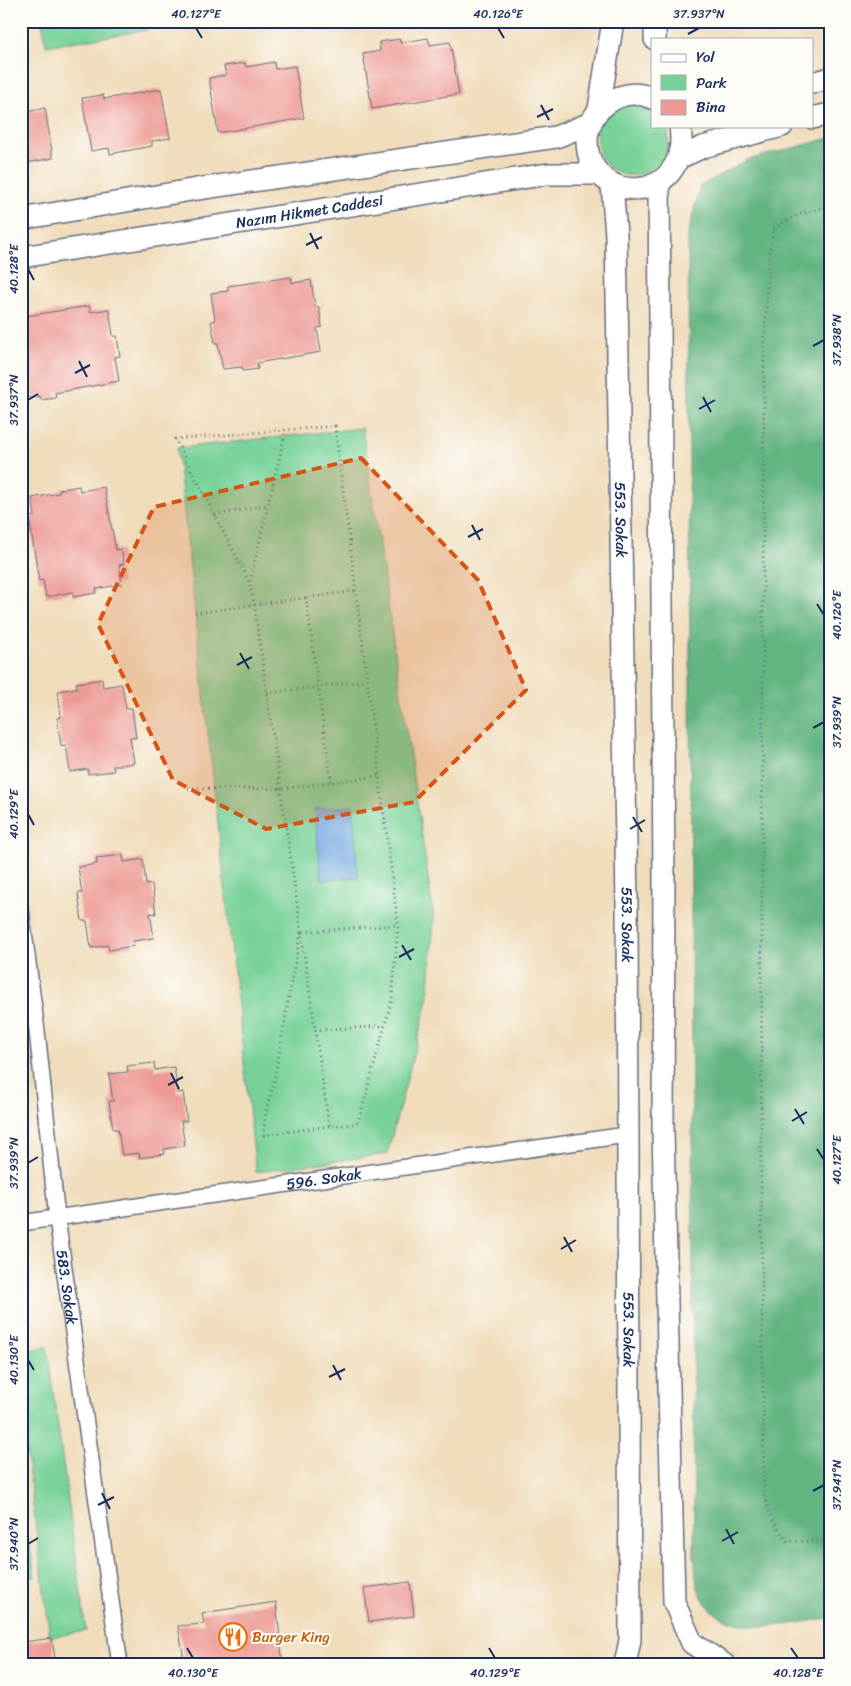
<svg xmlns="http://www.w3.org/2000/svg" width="851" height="1686" font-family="Sriracha,sans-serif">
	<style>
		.green { fill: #78d298; stroke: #4a807b }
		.forest { fill: #62b480; stroke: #3e726f }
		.water { fill: #74a9e1; stroke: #486ca0 }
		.building { fill: #ed9a94 }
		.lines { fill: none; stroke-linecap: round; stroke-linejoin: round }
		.minor-casing { stroke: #666c7e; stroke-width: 18 }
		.secondary-casing { stroke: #666c7e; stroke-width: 24 }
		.path { stroke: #666c7e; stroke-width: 3; stroke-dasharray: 1 4; stroke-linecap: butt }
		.minor { stroke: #fff; stroke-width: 15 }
		.secondary { stroke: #fff; stroke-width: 21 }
		.marked { fill: #d45514; fill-opacity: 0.2; stroke: #d45514; stroke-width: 4; stroke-dasharray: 10 6; stroke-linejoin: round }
		.ticks { fill: none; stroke: #1b2f5e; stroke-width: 2 }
		.labels { text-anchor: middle; stroke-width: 4; stroke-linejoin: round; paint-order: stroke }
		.street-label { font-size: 15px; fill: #1b2f5e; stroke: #fdfcf7 }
		.food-label { font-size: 15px; fill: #c56008; stroke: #fdfcf7; text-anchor: start }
		.neatline { fill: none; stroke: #1b2f5e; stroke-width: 2 }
		.ticks-label { font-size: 12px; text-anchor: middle; fill: #1b2f5e }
	</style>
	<rect width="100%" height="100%" fill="#fdfcf7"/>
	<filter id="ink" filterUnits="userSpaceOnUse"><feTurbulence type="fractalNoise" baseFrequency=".02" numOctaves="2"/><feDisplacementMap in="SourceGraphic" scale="10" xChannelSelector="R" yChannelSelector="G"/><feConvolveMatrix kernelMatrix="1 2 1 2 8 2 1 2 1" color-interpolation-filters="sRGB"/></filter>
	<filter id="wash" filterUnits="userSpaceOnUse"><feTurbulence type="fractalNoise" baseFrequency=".0096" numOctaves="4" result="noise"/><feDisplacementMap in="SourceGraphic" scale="20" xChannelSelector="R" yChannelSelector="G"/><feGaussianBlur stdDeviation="1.12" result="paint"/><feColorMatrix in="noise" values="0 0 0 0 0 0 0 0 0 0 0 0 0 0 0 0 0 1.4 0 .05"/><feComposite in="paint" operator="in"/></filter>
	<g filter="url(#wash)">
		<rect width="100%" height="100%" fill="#f0dcba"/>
		<!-- green -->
		<path class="green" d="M42 21H146L147 30 46 46Z
			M632 102 652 108V126H667C681 179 602 197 597 140 597 133 596 125 601 118 607 111 623 106 632 102Z
			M362 428 434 918 428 1000 387 1154 256 1172 177 448Z
			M47 1347 86 1631 50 1637 21 1411V1351Z
			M28 1537 35 1577 21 1579V1538Z"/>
		<!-- forest -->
		<path class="forest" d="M830 138V1618C787 1624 717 1643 698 1588 695 1579 696 1567 694 1557L688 233 700 186 747 160Z"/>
		<!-- water -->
		<path class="water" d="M353 806 358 877 321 880 315 809Z"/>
		<g id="blocks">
			<!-- building -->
			<path class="building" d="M428 38 430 45 450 42 459 94 372 109 363 54 380 51 379 42 400 39V43Z
				M274 62 275 69 295 66 304 118 218 133 209 78 226 75 224 66 245 63 246 67Z
				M161 89 170 138 152 141V146L110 154 109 148 91 151 82 98 103 95 104 99Z
				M45 108 53 158 21 164V117L26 116V112Z
				M291 277 292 283 311 280 315 307H319L322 327 317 328 321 352 257 363 258 369 243 371 242 367 223 369 218 343H215L211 321 215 320 211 293 228 291V286Z
				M89 306 91 312 109 309 113 336H117L120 356 115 357 119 381 55 393 56 398 41 400 40 396 21 399V321L27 320 26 316Z
				M79 486 80 491 104 487 116 550 121 549 124 564 119 565 122 584 96 589V593L73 597V592L46 597 43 580 39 581 29 517 35 516 32 498 59 493V490Z
				M102 679 103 687 122 684 126 709 132 708 136 738 130 737 134 763 113 766 114 771 88 774V769L70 772 66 745 61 746 57 718 61 717 58 691 77 688 76 683Z
				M123 855 124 862 143 859 146 885 152 884 156 914 150 913 154 938 133 941 134 946 109 950 108 945 91 948 87 921H82L78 893H82L78 867 97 864 96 858Z
				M154 1063 155 1070 174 1067 178 1093 183 1092 187 1121H181L185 1146 164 1149 165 1154 140 1158 139 1153 122 1155 118 1129H113L109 1101H113L109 1074 128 1072 127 1066Z
				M410 1582 414 1616 369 1622 364 1588Z
				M276 1602 283 1665H185L178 1626 204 1624 202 1613Z
				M52 1638 56 1665H26L23 1642Z"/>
		</g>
	</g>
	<g filter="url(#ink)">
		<use href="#blocks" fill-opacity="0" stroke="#666c7e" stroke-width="1"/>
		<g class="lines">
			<defs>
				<g id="minor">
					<path id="s1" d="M21 910 37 1031 57 1218 120 1665"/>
					<path id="s2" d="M21 1223 626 1135"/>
				</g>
				<g id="secondary">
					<path d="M655 39V21"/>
					<path d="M812 83 830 78"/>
					<path d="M652 98C636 91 619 94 605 105 594 113 587 127 587 141 588 208 692 206 680 126"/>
					<path d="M599 109 613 21"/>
					<path d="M812 118 830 114"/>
					<path d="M679 158 703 147 782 126"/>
					<path d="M659 183 664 879 663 1130 674 1602 692 1643 725 1665"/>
					<path id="s3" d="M612 184 616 235 627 905 630 1640 625 1665"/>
					<path d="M21 219 197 189 556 137 591 123"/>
					<path id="s4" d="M21 257 548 174H599"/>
				</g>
			</defs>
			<!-- minor casing -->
			<use href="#minor" class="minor-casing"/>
			<!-- secondary casing -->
			<use href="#secondary" class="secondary-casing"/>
			<!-- path -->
			<path class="path" d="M830 206 799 214 773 229 769 257 764 348 761 1170 764 1496 772 1519 787 1541 830 1542
				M335 426 398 925 392 999 359 1120 355 1124 329 1126 254 604 249 581 175 439Z
				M215 515 268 505
				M250 581 286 430
				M306 597 331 781
				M195 613 355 591
				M267 693 366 681
				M188 788 281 789 379 776
				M315 1030 385 1026
				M329 1126 264 1135C263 1114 272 1095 275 1075 284 1028 291 980 301 932L398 925"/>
			<!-- minor -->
			<use href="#minor" class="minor"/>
			<!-- secondary -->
			<use href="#secondary" class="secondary"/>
		</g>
	</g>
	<!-- marked area -->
	<path class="marked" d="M361 458 478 580 526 690 414 802 266 829 173 780 98 624 154 507Z"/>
	<!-- ticks -->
	<path class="ticks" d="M196 28 202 38M498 28 504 38M688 34 699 28M541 105 549 120M537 117 553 109M310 233 318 249M306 245 322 237M28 269 34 280M813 346 824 340M79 361 87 377M75 373 90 365M703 397 711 412M28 400 38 394M699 409 715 400M472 525 480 540M468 537 483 529M817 604 824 615M240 653 249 669M237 665 252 657M813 728 824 722M28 814 34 825M633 817 642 832M630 829 645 820M402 945 411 960M399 957 414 949M171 1073 179 1089M168 1085 183 1077M795 1109 804 1124M792 1121 807 1112M817 1149 824 1160M28 1163 38 1157M564 1237 572 1252M561 1249 576 1240M28 1360 34 1370M333 1365 341 1380M329 1377 345 1369M813 1491 824 1485M102 1493 110 1509M98 1505 114 1497M726 1529 734 1544M722 1541 738 1532M28 1544 38 1538M187 1648 193 1658M489 1648 495 1658M791 1648 798 1658"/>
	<!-- icons -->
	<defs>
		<symbol id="restaurant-ring" viewBox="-11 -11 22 22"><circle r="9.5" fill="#fdfcf7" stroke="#e8710a" stroke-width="1.5"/><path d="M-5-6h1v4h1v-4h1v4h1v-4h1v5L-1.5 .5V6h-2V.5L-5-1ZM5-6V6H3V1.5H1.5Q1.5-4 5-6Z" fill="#e8710a"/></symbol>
	</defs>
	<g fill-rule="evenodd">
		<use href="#restaurant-ring" x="217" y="1621" width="32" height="32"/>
	</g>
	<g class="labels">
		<!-- street labels -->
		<g class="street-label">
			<text dy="5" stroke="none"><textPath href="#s4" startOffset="292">Nazım Hikmet Caddesi</textPath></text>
			<text dy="5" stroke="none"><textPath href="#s3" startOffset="336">553. Sokak</textPath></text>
			<text dy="5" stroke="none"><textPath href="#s3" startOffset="741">553. Sokak</textPath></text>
			<text dy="5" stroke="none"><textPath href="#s2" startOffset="306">596. Sokak</textPath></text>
			<text dy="5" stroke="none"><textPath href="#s1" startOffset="380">583. Sokak</textPath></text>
			<text dy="5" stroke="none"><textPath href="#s3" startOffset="1146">553. Sokak</textPath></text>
		</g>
		<!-- food labels -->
		<g class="food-label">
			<text x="252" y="1642">Burger King</text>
		</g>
	</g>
	<!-- margin -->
	<rect width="851" height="1686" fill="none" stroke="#fdfcf7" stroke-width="55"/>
	<!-- legend -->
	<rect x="651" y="38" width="162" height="90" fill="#fdfcf7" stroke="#a3aaba"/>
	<rect x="661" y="54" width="25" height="8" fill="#ffffff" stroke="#a3aaba"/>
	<text x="696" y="62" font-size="15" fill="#1b2f5e">Yol</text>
	<rect x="661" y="75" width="25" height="15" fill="#78d298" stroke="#a3aaba"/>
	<text x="696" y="88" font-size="15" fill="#1b2f5e">Park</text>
	<rect x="661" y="100" width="25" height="15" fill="#ed9a94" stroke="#a3aaba"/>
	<text x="696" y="112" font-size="15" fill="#1b2f5e">Bina</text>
	<rect x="28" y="28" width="796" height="1630" class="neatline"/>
	<g class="ticks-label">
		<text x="196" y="18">40.127°E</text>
		<text x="498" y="18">40.126°E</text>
		<text x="699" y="18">37.937°N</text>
		<text transform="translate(14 269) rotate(-90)" y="4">40.128°E</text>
		<text transform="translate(837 340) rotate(-90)" y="4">37.938°N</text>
		<text transform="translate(14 400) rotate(-90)" y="4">37.937°N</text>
		<text transform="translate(837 615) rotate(-90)" y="4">40.126°E</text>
		<text transform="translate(837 722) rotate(-90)" y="4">37.939°N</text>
		<text transform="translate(14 814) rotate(-90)" y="4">40.129°E</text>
		<text transform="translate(837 1160) rotate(-90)" y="4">40.127°E</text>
		<text transform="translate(14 1163) rotate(-90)" y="4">37.939°N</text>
		<text transform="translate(14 1360) rotate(-90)" y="4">40.130°E</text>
		<text transform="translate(837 1485) rotate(-90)" y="4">37.941°N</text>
		<text transform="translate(14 1544) rotate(-90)" y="4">37.940°N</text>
		<text x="193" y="1677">40.130°E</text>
		<text x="495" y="1677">40.129°E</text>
		<text x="798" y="1677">40.128°E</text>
	</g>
</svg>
